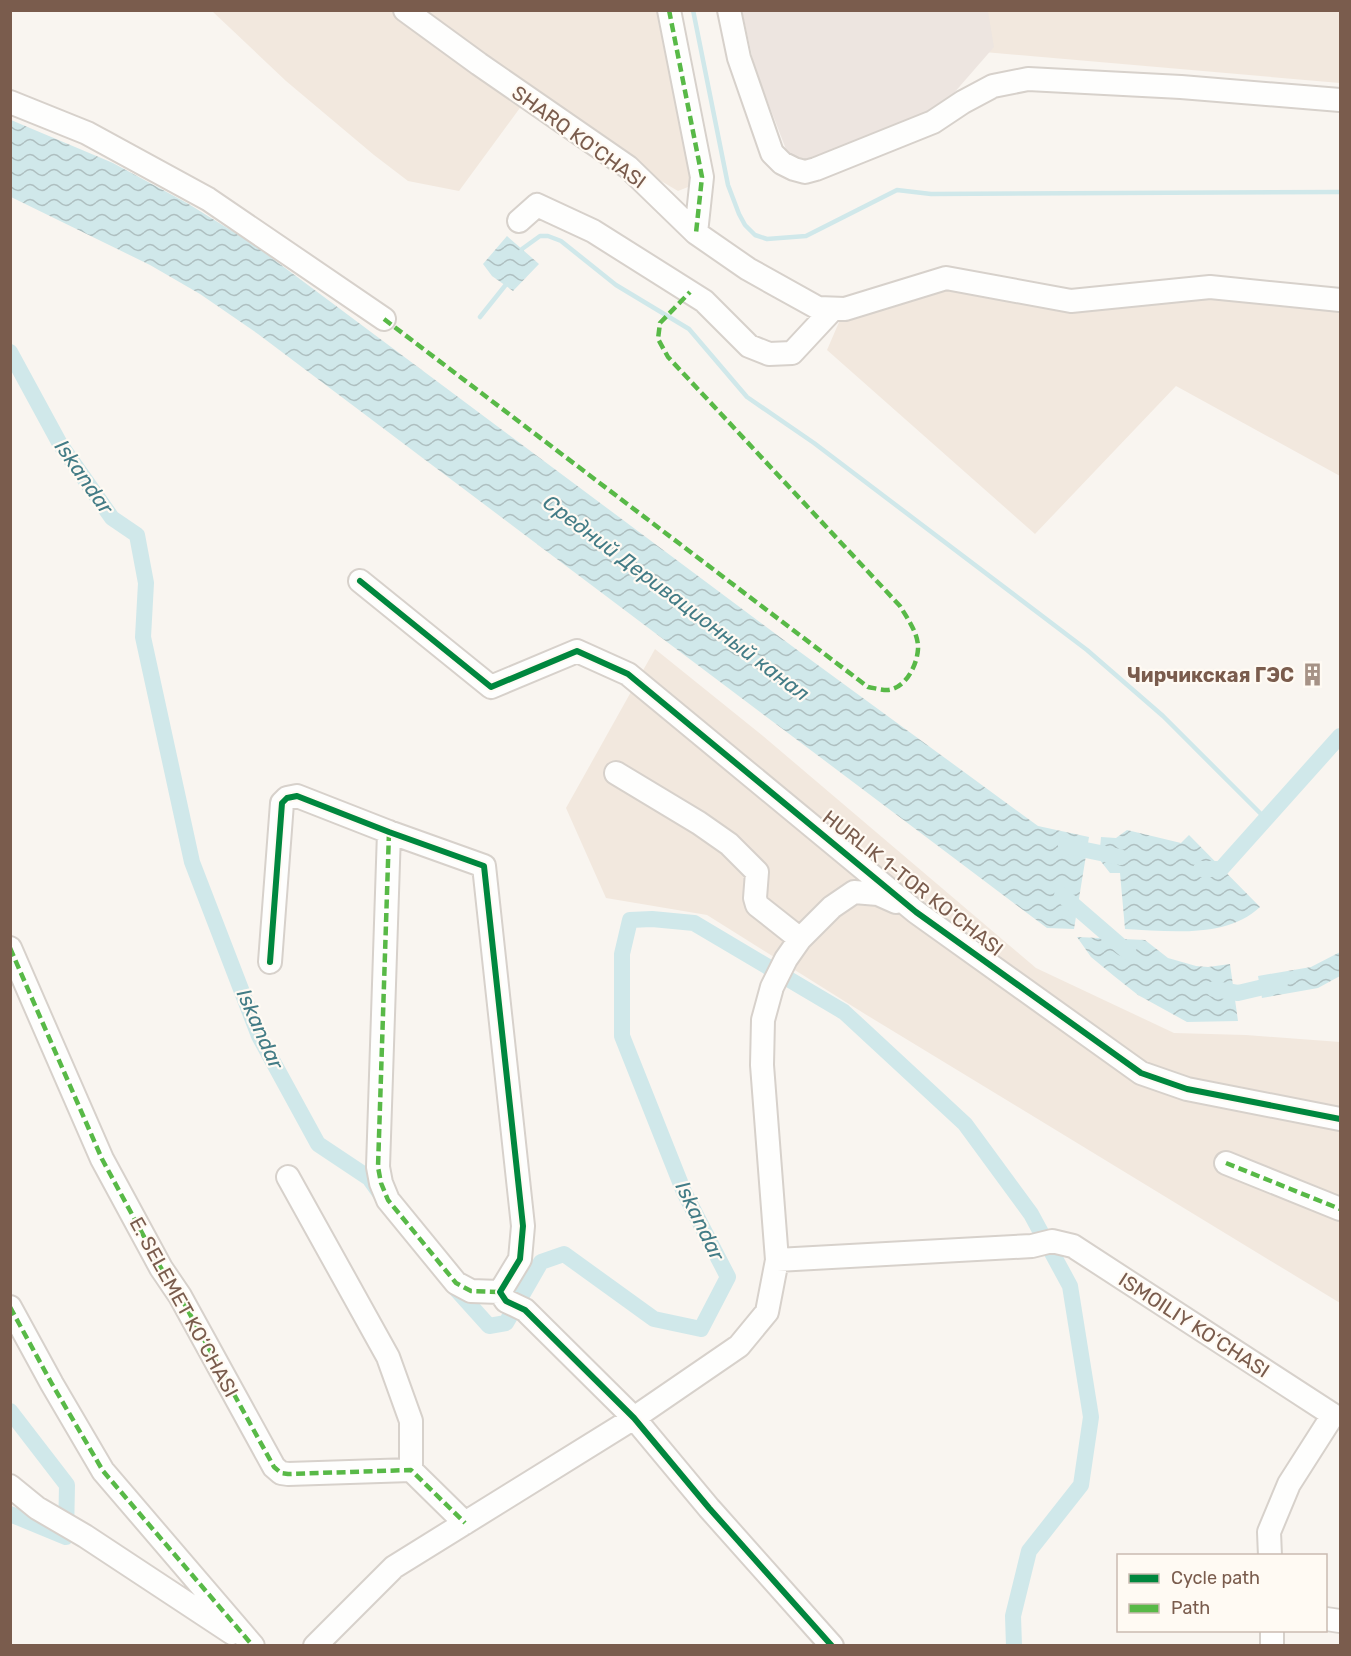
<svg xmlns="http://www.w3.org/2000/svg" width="1351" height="1656" font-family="Rubik,sans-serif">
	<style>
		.residential { fill: #f2e8de }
		.industrial { fill: #ede5e0 }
		.water { fill: url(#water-waves) }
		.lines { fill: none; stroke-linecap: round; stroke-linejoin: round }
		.stream { stroke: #d0e8ea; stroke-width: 4.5 }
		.canal { stroke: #d0e8ea; stroke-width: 16 }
		.minor-casing { stroke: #d7d1cb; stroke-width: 26 }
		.minor { stroke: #fefefd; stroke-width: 22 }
		.quiet { stroke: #58b947; stroke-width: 4.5; stroke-dasharray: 9 4.5; stroke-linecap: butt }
		.cycleway-casing { stroke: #fffaf3; stroke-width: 10 }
		.cycleway { stroke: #00873e; stroke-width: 6 }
		.labels { text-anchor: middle; stroke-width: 4.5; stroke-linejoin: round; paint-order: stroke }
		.street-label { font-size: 20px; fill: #7a5c4d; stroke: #fffaf3 }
		.poi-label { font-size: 20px; font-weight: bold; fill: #7a5c4d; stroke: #fffaf3; text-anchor: end }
		.water-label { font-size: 21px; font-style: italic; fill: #437c86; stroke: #fffaf3 }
	</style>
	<defs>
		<pattern id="water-waves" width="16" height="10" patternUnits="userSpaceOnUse" patternTransform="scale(1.5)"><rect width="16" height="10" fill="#d0e8ea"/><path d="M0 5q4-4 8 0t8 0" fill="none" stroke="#aebfc0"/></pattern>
	</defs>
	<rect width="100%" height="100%" fill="#f9f5f0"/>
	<!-- residential -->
	<path class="residential" d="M212 11H663L693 185 678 191 525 101 459 191 408 181 374 155 286 81Z
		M951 11H1340V83L984 52Z
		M946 268 1069 289 1213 283 1340 297V476L1176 386 1035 534 827 350 849 299Z
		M655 649 763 736 1036 968 1174 1033 1246 1035 1340 1042V1303L865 1014 707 915 606 898 566 808Z"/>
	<!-- industrial -->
	<path class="industrial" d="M742 11H988L994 47 940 109 813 159 789 157 755 69Z"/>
	<!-- water -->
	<path class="water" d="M11 120 113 163 187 203 253 244 800 652 1038 826 1089 837 1074 929 1047 928 258 334 200 294 150 265 11 197Z
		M507 236 539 264 513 291 492 276 483 264Z
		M1127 830 1181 843 1189 835 1260 907C1226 939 1168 931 1125 929L1120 873H1110L1099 859 1101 837 1116 838Z
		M1077 937 1145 940 1168 958 1196 966 1208 967 1230 964 1238 1021 1187 1022 1138 995 1114 976 1091 957Z
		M1340 952V976L1318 988 1262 998 1258 976 1311 967Z"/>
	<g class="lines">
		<!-- stream -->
		<path class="stream" d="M693 10 728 185 739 214 745 225 755 235 767 239 806 236 897 190 931 194 1340 192
			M520 255 522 249 540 236H548L561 241 616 285 689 329 747 397 814 443 1087 650 1163 716 1266 819
			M480 317 508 282"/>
		<!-- canal -->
		<path class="canal" d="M10 352 60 444 112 518 137 535 146 583 143 637 192 862 259 1036 318 1144 369 1178 381 1195
			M1066 846 1120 857
			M1201 869H1221L1340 736
			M1062 895 1129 953
			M1214 989 1238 993 1280 983
			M453 1286 489 1326 506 1323 541 1262 564 1254 654 1319 701 1329 728 1277 684 1192 622 1036V954L630 920 652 919 694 923 844 1012 965 1124 1031 1214 1070 1286 1091 1417 1081 1485 1029 1551 1013 1616 1014 1646
			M10 1411 67 1485 66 1537 10 1514"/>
		<defs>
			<path id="minor" d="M405 10 479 64 628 167 696 233 748 269 818 308 845 309 946 278 1071 301 1210 287 1340 300
				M669 10 702 177 696 233
				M729 10 739 58 772 153 782 163 794 169 805 172 816 169 933 122 963 102 993 86 1028 79 1181 87 1340 100
				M10 102 87 133 208 199 384 319
				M519 221 537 205 593 231 704 301 749 346 769 354 792 353 832 310
				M360 581 491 687 577 651 628 674 916 912 1141 1073 1187 1089 1340 1119
				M616 773 699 823 729 844 757 872 755 898 757 905 800 939
				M389 832 378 1167 381 1183 388 1200 456 1283 471 1291 500 1292
				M10 948 102 1159 161 1268 180 1296 274 1467 281 1473 288 1474 411 1470 465 1523
				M270 962 282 803 287 798 297 796 389 832 484 866 523 1226 520 1259 500 1292 506 1301 525 1310 634 1418 709 1508 832 1646
				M1226 1163 1340 1209
				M288 1177 388 1357 411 1421V1470
				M777 1260 1032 1246 1052 1241 1073 1246 1333 1415 1289 1484 1269 1532 1270 1556
				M10 1307 52 1384 103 1471 253 1646
				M10 1486 37 1508 85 1536 232 1633
				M1326 1619 1340 1621
				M1272 1630V1646
				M315 1646 394 1567 634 1418 739 1346 767 1312 777 1260 762 1065 763 1020 772 987 786 959 800 939 832 907 854 892 878 894 896 902"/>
		</defs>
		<!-- minor casing -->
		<use href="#minor" class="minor-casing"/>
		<!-- minor -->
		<use href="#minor" class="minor"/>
		<!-- quiet -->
		<path class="quiet" d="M669 10 702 177 696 233
			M384 319 868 687C874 688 881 690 887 690 905 689 917 666 918 649 919 634 907 618 900 606L668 357 658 339 660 323 690 292
			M389 832 378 1167 381 1183 388 1200 456 1283 471 1291 500 1292
			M10 948 102 1159 161 1268 180 1296 274 1467 281 1473 288 1474 411 1470 465 1523
			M1226 1163 1340 1209
			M10 1307 52 1384 103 1471 253 1646"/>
		<defs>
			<path id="cycleway" d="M360 581 491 687 577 651 628 674 916 912 1141 1073 1187 1089 1340 1119
				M270 962 282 803 287 798 297 796 389 832 484 866 523 1226 520 1259 500 1292 506 1301 525 1310 634 1418 709 1508 832 1646"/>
		</defs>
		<!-- cycleway casing -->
		<use href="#cycleway" class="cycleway-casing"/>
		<!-- cycleway -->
		<use href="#cycleway" class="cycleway"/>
	</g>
	<!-- icons -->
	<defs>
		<symbol id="building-bare" viewBox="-9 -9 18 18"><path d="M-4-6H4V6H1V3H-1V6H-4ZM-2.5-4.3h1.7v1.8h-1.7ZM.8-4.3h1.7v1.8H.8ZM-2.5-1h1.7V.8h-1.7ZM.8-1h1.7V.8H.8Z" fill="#a69286" stroke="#fffaf3" stroke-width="2.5" paint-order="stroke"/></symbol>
	</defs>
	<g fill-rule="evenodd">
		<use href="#building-bare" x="1296" y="658" width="33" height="33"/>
	</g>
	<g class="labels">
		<!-- street labels -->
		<g class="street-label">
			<text transform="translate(579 137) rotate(36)" y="7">SHARQ KO'CHASI</text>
			<text transform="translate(913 883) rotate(38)" y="7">HURLIK 1-TOR KO‘CHASI</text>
			<text transform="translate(184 1307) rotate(61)" y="7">E. SELEMET KO‘CHASI</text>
			<text transform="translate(1194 1325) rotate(33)" y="7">ISMOILIY KO‘CHASI</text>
		</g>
		<!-- poi labels -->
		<g class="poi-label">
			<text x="1294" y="682">Чирчикская ГЭС</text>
		</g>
		<!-- water labels -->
		<g class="water-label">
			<text transform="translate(84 477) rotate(55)" y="7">Iskandar</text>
			<text transform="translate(676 598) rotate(37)" y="7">Средний Деривационный канал</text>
			<text transform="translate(260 1029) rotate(66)" y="7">Iskandar</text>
			<text transform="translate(700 1221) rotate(64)" y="7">Iskandar</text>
		</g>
	</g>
	<!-- border -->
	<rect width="1351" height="1656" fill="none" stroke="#7a5c4d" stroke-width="24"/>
	<!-- legend -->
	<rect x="1117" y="1554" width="210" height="78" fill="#fffaf3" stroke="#cabbb1" stroke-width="1.5"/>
	<rect x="1129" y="1574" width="30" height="9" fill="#00873e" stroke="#cabbb1" stroke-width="1.5"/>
	<text x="1171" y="1584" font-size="18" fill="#7a5c4d">Cycle path</text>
	<rect x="1129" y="1604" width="30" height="9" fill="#58b947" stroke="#cabbb1" stroke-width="1.5"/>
	<text x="1171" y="1614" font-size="18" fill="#7a5c4d">Path</text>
</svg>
